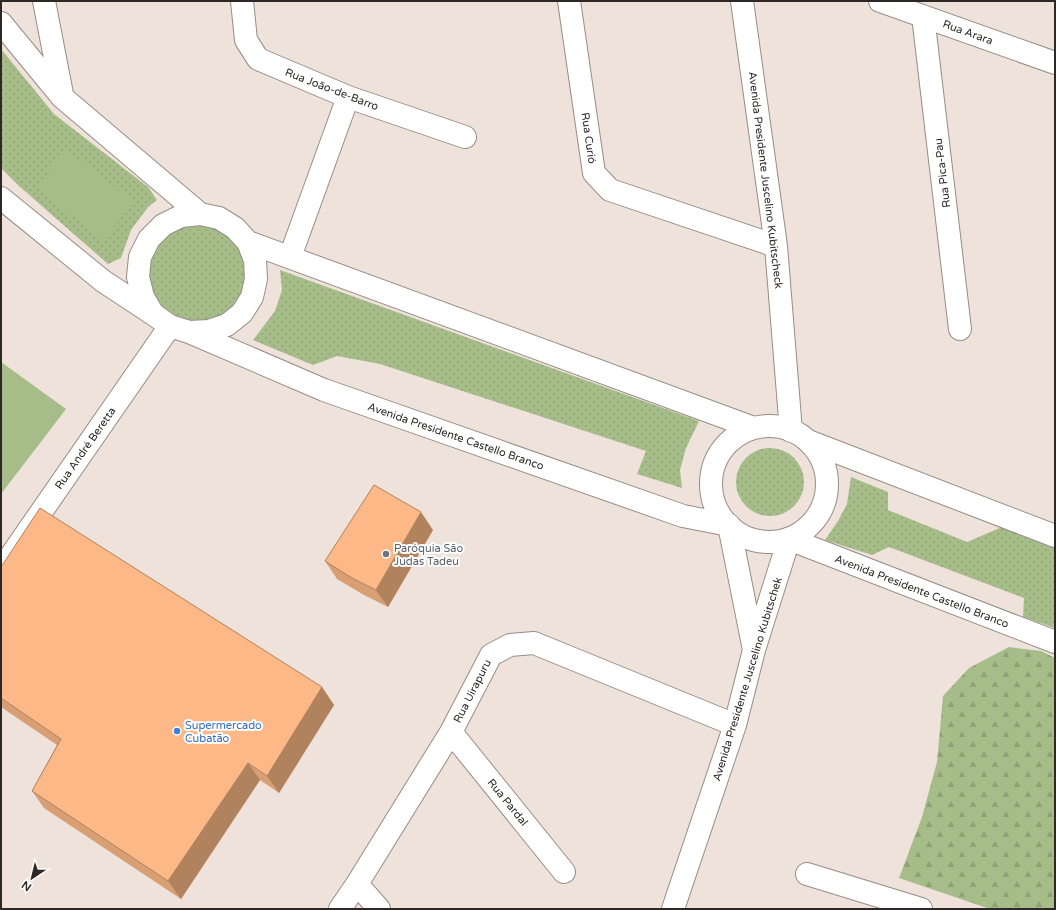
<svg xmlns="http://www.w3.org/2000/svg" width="1056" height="910" font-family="'Varela Round',sans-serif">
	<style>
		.green { fill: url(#green-dots) }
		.forest { fill: url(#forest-firs) }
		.pitch { fill: #a6bd8a }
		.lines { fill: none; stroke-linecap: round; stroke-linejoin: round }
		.minor-casing { stroke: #978d86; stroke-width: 24 }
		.minor { stroke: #fff; stroke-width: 22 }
		.wall { fill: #d99f74 }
		.shaded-wall { fill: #b0825e }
		.building { fill: #fcb987; stroke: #b0825e }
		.worship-dot { fill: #6b7280; stroke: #fff; stroke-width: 1.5 }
		.shop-dot { fill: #3f7fe0; stroke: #fff; stroke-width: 1.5 }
		.labels { text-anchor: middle; stroke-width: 4; stroke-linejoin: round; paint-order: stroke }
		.street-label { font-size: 11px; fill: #2d2826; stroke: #fff }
		.worship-label { font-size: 11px; fill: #5b616d; stroke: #fff; text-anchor: start }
		.shop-label { font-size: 11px; fill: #366cbe; stroke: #fff; text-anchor: start }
	</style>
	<defs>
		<pattern id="green-dots" width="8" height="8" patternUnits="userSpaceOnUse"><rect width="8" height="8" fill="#a6bd8a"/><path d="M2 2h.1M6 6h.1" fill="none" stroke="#8fa277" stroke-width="1.8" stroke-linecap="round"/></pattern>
		<pattern id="forest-firs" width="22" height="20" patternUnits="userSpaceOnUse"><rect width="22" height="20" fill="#a6bd8a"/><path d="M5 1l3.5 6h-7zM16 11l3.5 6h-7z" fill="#8fa277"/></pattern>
	</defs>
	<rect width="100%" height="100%" fill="#eee2db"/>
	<!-- green -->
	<path class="green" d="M1 49 54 114 148 187 157 200 148 207 131 230 121 258 108 264 19 186 1 168Z
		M149 273a49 49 0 1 1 98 0a49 49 0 1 1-98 0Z
		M280 270 699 421 686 448 680 470 682 488 637 474 646 451 380 364 337 356 313 365 253 340 275 311 282 290Z
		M736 482a34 34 0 1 1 68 0a34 34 0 1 1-68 0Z
		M851 477 888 492V510L967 542 1002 527 1055 548V628L1023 617 1024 598 889 547 872 555 825 540 838 521 847 504Z"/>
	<!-- forest -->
	<path class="forest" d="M1009 647 1041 651 1055 658V909H990L899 878 922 817 937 762 943 696 969 668Z"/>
	<!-- pitch -->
	<path class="pitch" d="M65 149 133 201 104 240 36 188Z
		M1 362 66 409 1 494Z"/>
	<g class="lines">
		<defs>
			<path id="minor" d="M44 1 62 94
				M242 1 246 40 258 59 348 97 465 137
				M569 1 594 173 610 190 776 246
				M742 1 776 246 791 431
				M880 1 1055 63
				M923 16 960 329
				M1 23 62 97 200 214
				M1 198 103 281 153 314 170 326 189 332 209 331 227 325 242 313 252 297 256 279 255 260 248 242 235 228 219 218 200 214 181 216 163 225 149 239 140 257 138 277 143 297 153 314
				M248 242 754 428
				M290 257 348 97
				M189 332 324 390 683 516 729 525 754 650
				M711 484a58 58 0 1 1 116 0a58 58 0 1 1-116 0Z
				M808 441 1055 536
				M1 570 170 326
				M451 732 564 872
				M807 874 921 909
				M357 884 379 909
				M340 909 357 884 451 732 491 655 510 645 534 643 735 725
				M673 909 735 725 754 650 789 539 1055 642"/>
		</defs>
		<!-- minor casing -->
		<use href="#minor" class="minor-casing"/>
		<!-- minor -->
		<use href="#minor" class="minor"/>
	</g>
	<!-- wall -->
	<path class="wall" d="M433 530 388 607 364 595 337 579 325 561Z
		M1 567 322 687 334 705 279 793 260 780 181 899 44 808 32 791 57 745 1 707Z"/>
	<!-- shaded-wall -->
	<path class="shaded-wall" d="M421 512 433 530 388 607 376 590Z
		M322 687 334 705 279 793 267 776Z
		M248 763 260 780 181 899 168 881Z"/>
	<!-- building -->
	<path class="building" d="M374 485 421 512 376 590 352 578 325 561Z
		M40 508 322 687 267 776 248 763 168 881 32 791 61 739 1 698V567Z"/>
	<!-- markers -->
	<circle class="worship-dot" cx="386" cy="554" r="4"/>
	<circle class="shop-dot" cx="177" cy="731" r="4"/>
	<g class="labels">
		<!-- street labels -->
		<g class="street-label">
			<text transform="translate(968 32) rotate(20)" y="4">Rua Arara</text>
			<text transform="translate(332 89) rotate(21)" y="4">Rua João-de-Barro</text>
			<text transform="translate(589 138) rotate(82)" y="4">Rua Curió</text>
			<text transform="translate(942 173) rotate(-97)" y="4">Rua Pica-Pau</text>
			<text transform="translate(766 180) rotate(83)" y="4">Avenida Presidente Juscelino Kubitscheck</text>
			<text transform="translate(456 436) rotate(19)" y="4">Avenida Presidente Castello Branco</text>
			<text transform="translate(85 448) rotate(-55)" y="4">Rua André Beretta</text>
			<text transform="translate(922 591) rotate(21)" y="4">Avenida Presidente Castello Branco</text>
			<text transform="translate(747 679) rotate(-73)" y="4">Avenida Presidente Juscelino Kubitschek</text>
			<text transform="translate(472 691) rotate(-63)" y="4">Rua Uirapuru</text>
			<text transform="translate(508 802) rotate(51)" y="4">Rua Pardal</text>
		</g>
		<!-- worship labels -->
		<g class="worship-label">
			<text x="394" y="552">Paróquia São<tspan x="394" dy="13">Judas Tadeu</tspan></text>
		</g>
		<!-- shop labels -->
		<g class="shop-label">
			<text x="185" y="729">Supermercado<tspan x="185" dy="13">Cubatão</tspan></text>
		</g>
	</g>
	<!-- border -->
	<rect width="1056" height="910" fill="none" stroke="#2d2826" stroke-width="4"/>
	<!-- north arrow -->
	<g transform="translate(32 878) rotate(215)" stroke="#ffffff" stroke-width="3" paint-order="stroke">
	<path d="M0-3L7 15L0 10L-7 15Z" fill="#2d2826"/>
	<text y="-6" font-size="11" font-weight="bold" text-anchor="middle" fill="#2d2826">N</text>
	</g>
</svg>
